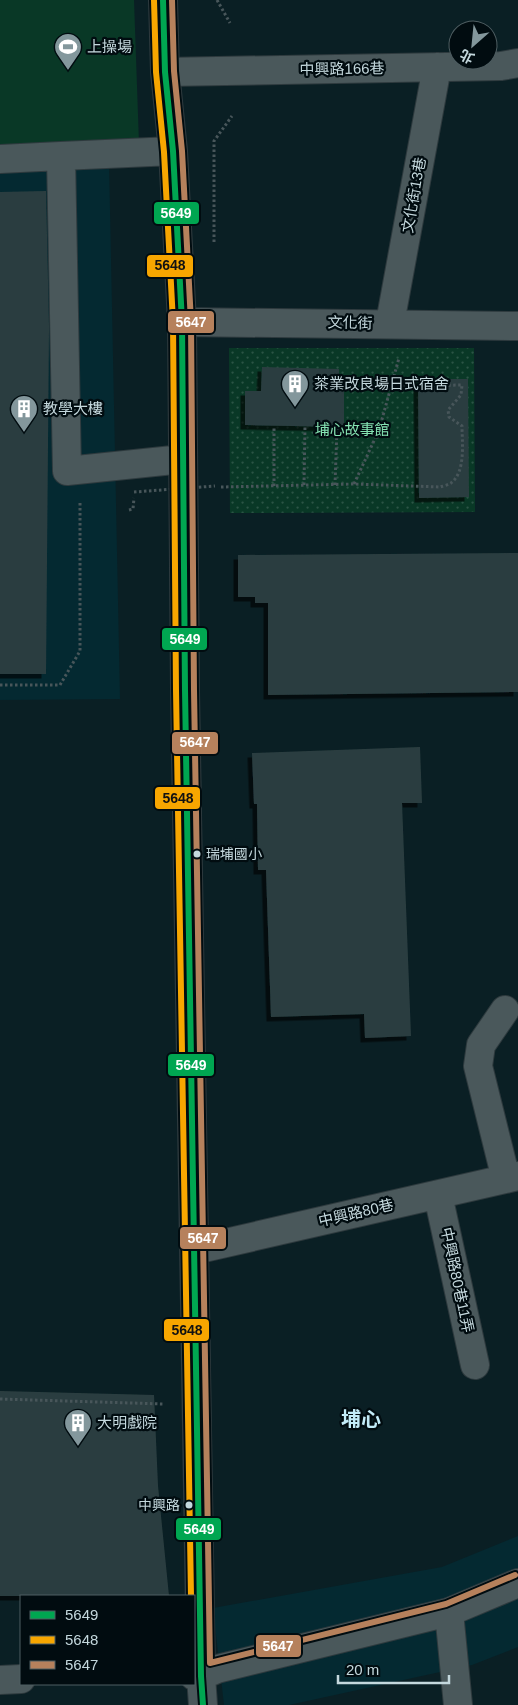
<svg xmlns="http://www.w3.org/2000/svg" width="518" height="1705" font-family="Arial,'Noto Sans TC',sans-serif">
	<style>
		.built { fill: #042931 }
		.park { fill: url(#park-dots) }
		.garden { fill: #093826 }
		.building { fill: #2b3e40; filter: url(#shadow) }
		.lines { fill: none; stroke-linecap: round; stroke-linejoin: round }
		.minor-casing { stroke: #2e3a3e; stroke-width: 30 }
		.path { stroke: #48565a; stroke-width: 3; stroke-dasharray: 2.5 2.5; stroke-linecap: butt }
		.minor { stroke: #4a585b; stroke-width: 28 }
		.path-bridge { stroke: #48565a; stroke-width: 3; stroke-dasharray: 2.5 2.5; stroke-linecap: butt }
		.bus-1-casing { stroke: #010c10; stroke-width: 10 }
		.bus-2-casing { stroke: #010c10; stroke-width: 10 }
		.bus-3-casing { stroke: #010c10; stroke-width: 10 }
		.bus-1 { stroke: #00a651; stroke-width: 6 }
		.bus-2 { stroke: #f7a600; stroke-width: 6 }
		.bus-3 { stroke: #b6815c; stroke-width: 6 }
		.bus-dot { fill: #c4d8dd; stroke: #010c10; stroke-width: 2 }
		.labels { text-anchor: middle; stroke-width: 4.5; stroke-linejoin: round; paint-order: stroke }
		.bus-label { font-size: 14px; fill: #c4d8dd; stroke: #010c10; text-anchor: start }
		.poi-label { font-size: 15px; fill: #c4d8dd; stroke: #010c10; text-anchor: start }
		.street-label { font-size: 15px; fill: #c4d8dd; stroke: #010c10 }
		.park-label { font-size: 15px; fill: #86e4b3; stroke: #010c10 }
		.district-label { font-size: 20px; font-weight: bold; fill: #c3ecf8; stroke: #010c10 }
		.line-badge { stroke: #010c10; stroke-width: 2 }
		.badge-label { font-size: 14px; text-anchor: middle; font-weight: bold; fill: #fff }
		.pale-badge-label { font-size: 14px; text-anchor: middle; font-weight: bold; fill: #111 }
	</style>
	<defs>
		<pattern id="park-dots" width="8" height="8" patternUnits="userSpaceOnUse" patternTransform="scale(1.25)"><rect width="8" height="8" fill="#093826"/><path d="M2 2h.1M6 6h.1" fill="none" stroke="#2b5445" stroke-width="1.8" stroke-linecap="round"/></pattern>
		<filter id="shadow"><feDropShadow dx="-4.5" dy="4.5" stdDeviation="0" flood-color="#0009"/></filter>
	</defs>
	<rect width="100%" height="100%" fill="#0a1f24"/>
	<!-- built -->
	<path class="built" d="M0 0H134L109 161 120 699 0 700Z
		M518 1536V1647L472 1665 289 1705H224L213 1608 442 1567Z"/>
	<!-- park -->
	<path class="park" d="M229 348H474L475 512 230 513Z"/>
	<!-- garden -->
	<path class="garden" d="M0 0H134L139 143 0 146Z"/>
	<!-- building -->
	<path class="building" d="M46 191 49 327 46 674H0V192Z
		M262 367 339 369V387H344V427L245 425V391H261Z
		M418 379H468L469 497 419 498Z
		M518 553V692L268 695V603H255V597H238V555Z
		M420 747 422 803H402L411 1036 365 1038 364 1014 271 1017 266 870H258L257 804H254L252 753Z
		M0 1391 154 1395 158 1486 169 1596H0Z"/>
	<g class="lines">
		<defs>
			<path id="minor" d="M163 0 165 72 173 151 182 322 185 690 201 1676 203 1705
				M165 72 501 66 518 63
				M173 151 61 156 67 471 183 459
				M0 159 61 156
				M182 322 518 326
				M390 323 437 67
				M505 1010 481 1045 478 1066 506 1179
				M438 1195 475 1365
				M195 1250 518 1176
				M449 1612 458 1705
				M194 1676H201L217 1669 449 1612 518 1583
				M0 1680 21 1679"/>
		</defs>
		<!-- minor casing -->
		<use href="#minor" class="minor-casing"/>
		<!-- path -->
		<path class="path" d="M217 0 230 23
			M214 242V141L232 116
			M354 484 379 430 399 358
			M304 485 305 426
			M335 485 337 427
			M274 486V426
			M221 487 354 484 440 487C443 486 448 485 451 483 466 472 462 442 462 426L449 417 448 410 461 395 462 385 393 386
			M129 510 133 509 134 498
			M0 685H60L80 651V503
			M0 1399 164 1404"/>
		<!-- minor -->
		<use href="#minor" class="minor"/>
		<!-- path-bridge -->
		<path class="path-bridge" d="M134 492 215 486"/>
		<defs>
			<path id="bus-1" d="M163 0 165 72 173 151 182 322 185 690 201 1676 203 1705"/>
			<path id="bus-2" d="M154 0 156 72 164 152 173 322 176 690 191 1596"/>
			<path id="bus-3" d="M172 0 174 71 182 151 191 322 194 690 210 1663 446 1604 515 1575"/>
		</defs>
		<!-- bus-1 casing -->
		<use href="#bus-1" class="bus-1-casing"/>
		<!-- bus-2 casing -->
		<use href="#bus-2" class="bus-2-casing"/>
		<!-- bus-3 casing -->
		<use href="#bus-3" class="bus-3-casing"/>
		<!-- bus-1 -->
		<use href="#bus-1" class="bus-1"/>
		<!-- bus-2 -->
		<use href="#bus-2" class="bus-2"/>
		<!-- bus-3 -->
		<use href="#bus-3" class="bus-3"/>
	</g>
	<!-- icons -->
	<defs>
		<symbol id="stadium-pin" viewBox="-11 -11 22 30"><path d="M0 17L-7.5 6A9.5 9.5 0 1 1 7.5 6Z" fill="#83979c" stroke="#010c10"/><path d="M0-5a6.5 5 0 1 0 0 10a6.5 5 0 1 0 0-10ZM-3.5-1.8h7v3.6h-7Z" fill="#fff"/></symbol>
		<symbol id="building-pin" viewBox="-11 -11 22 30"><path d="M0 17L-7.5 6A9.5 9.5 0 1 1 7.5 6Z" fill="#83979c" stroke="#010c10"/><path d="M-4-6H4V6H1V3H-1V6H-4ZM-2.5-4.3h1.7v1.8h-1.7ZM.8-4.3h1.7v1.8H.8ZM-2.5-1h1.7V.8h-1.7ZM.8-1h1.7V.8H.8Z" fill="#fff"/></symbol>
	</defs>
	<g fill-rule="evenodd">
		<use href="#stadium-pin" x="52" y="31" width="32" height="43"/>
		<use href="#building-pin" x="279" y="368" width="32" height="43"/>
		<use href="#building-pin" x="8" y="393" width="32" height="43"/>
		<use href="#building-pin" x="62" y="1407" width="32" height="43"/>
	</g>
	<!-- markers -->
	<g class="bus-dot">
		<circle cx="197" cy="854" r="4.5"/>
		<circle cx="189" cy="1505" r="4.5"/>
	</g>
	<g class="labels">
		<!-- bus labels -->
		<g class="bus-label">
			<text x="206" y="859">瑞埔國小</text>
			<text x="180" y="1510" text-anchor="end">中興路</text>
		</g>
		<!-- poi labels -->
		<g class="poi-label">
			<text x="87" y="52">上操場</text>
			<text x="314" y="389">茶業改良場日式宿舍</text>
			<text x="43" y="414">教學大樓</text>
			<text x="97" y="1428">大明戲院</text>
		</g>
		<!-- street labels -->
		<g class="street-label">
			<text transform="translate(342 69) rotate(-1)" y="5">中興路166巷</text>
			<text transform="translate(414 195) rotate(-80)" y="5">文化街13巷</text>
			<text transform="translate(350 323) rotate(1)" y="5">文化街</text>
			<text transform="translate(356 1213) rotate(-13)" y="5">中興路80巷</text>
			<text transform="translate(457 1280) rotate(78)" y="5">中興路80巷11弄</text>
		</g>
		<!-- park labels -->
		<g class="park-label">
			<text x="352" y="435">埔心故事館</text>
		</g>
		<!-- district labels -->
		<g class="district-label">
			<text x="361" y="1426">埔心</text>
		</g>
	</g>
	<g class="line-badge">
		<rect x="153" y="201" width="47" height="24" rx="5" fill="#00a651"/>
		<rect x="146" y="254" width="48" height="24" rx="5" fill="#f7a600"/>
		<rect x="167" y="310" width="48" height="24" rx="5" fill="#b6815c"/>
		<rect x="161" y="627" width="47" height="24" rx="5" fill="#00a651"/>
		<rect x="171" y="731" width="48" height="24" rx="5" fill="#b6815c"/>
		<rect x="154" y="786" width="47" height="24" rx="5" fill="#f7a600"/>
		<rect x="167" y="1053" width="48" height="24" rx="5" fill="#00a651"/>
		<rect x="179" y="1226" width="48" height="24" rx="5" fill="#b6815c"/>
		<rect x="163" y="1318" width="47" height="24" rx="5" fill="#f7a600"/>
		<rect x="175" y="1517" width="47" height="24" rx="5" fill="#00a651"/>
		<rect x="255" y="1634" width="47" height="24" rx="5" fill="#b6815c"/>
	</g>
	<g class="badge-label">
		<text x="176" y="218">5649</text>
		<text x="191" y="327">5647</text>
		<text x="185" y="644">5649</text>
		<text x="195" y="747">5647</text>
		<text x="191" y="1070">5649</text>
		<text x="203" y="1243">5647</text>
		<text x="199" y="1534">5649</text>
		<text x="278" y="1651">5647</text>
	</g>
	<g class="pale-badge-label">
		<text x="170" y="270">5648</text>
		<text x="178" y="803">5648</text>
		<text x="187" y="1335">5648</text>
	</g>
	<!-- legend -->
	<rect x="20" y="1595" width="175" height="90" fill="#010c10" stroke="#4f5e62"/>
	<rect x="30" y="1611" width="25" height="8" fill="#00a651" stroke="#4f5e62"/>
	<text x="65" y="1620" font-size="15" fill="#c4d8dd">5649</text>
	<rect x="30" y="1636" width="25" height="8" fill="#f7a600" stroke="#4f5e62"/>
	<text x="65" y="1645" font-size="15" fill="#c4d8dd">5648</text>
	<rect x="30" y="1661" width="25" height="8" fill="#b6815c" stroke="#4f5e62"/>
	<text x="65" y="1670" font-size="15" fill="#c4d8dd">5647</text>
	<!-- north arrow -->
	<g transform="translate(473 45) rotate(207)"><circle r="24" fill="#010c10" stroke="#4f5e62"/>
	<path d="M0-4L9 19L0 12L-9 19Z" fill="#83979c"/>
	<text y="-8" font-size="14" font-weight="bold" text-anchor="middle" fill="#c4d8dd">北</text>
	</g>
	<!-- scale -->
	<path d="M338 1675v8h111v-8" fill="none" stroke="#c4d8dd" stroke-width="2.5"/>
	<text x="346" y="1675" font-size="15" fill="#c4d8dd" stroke="#010c10" stroke-width="4" paint-order="stroke">20 m</text>
</svg>
